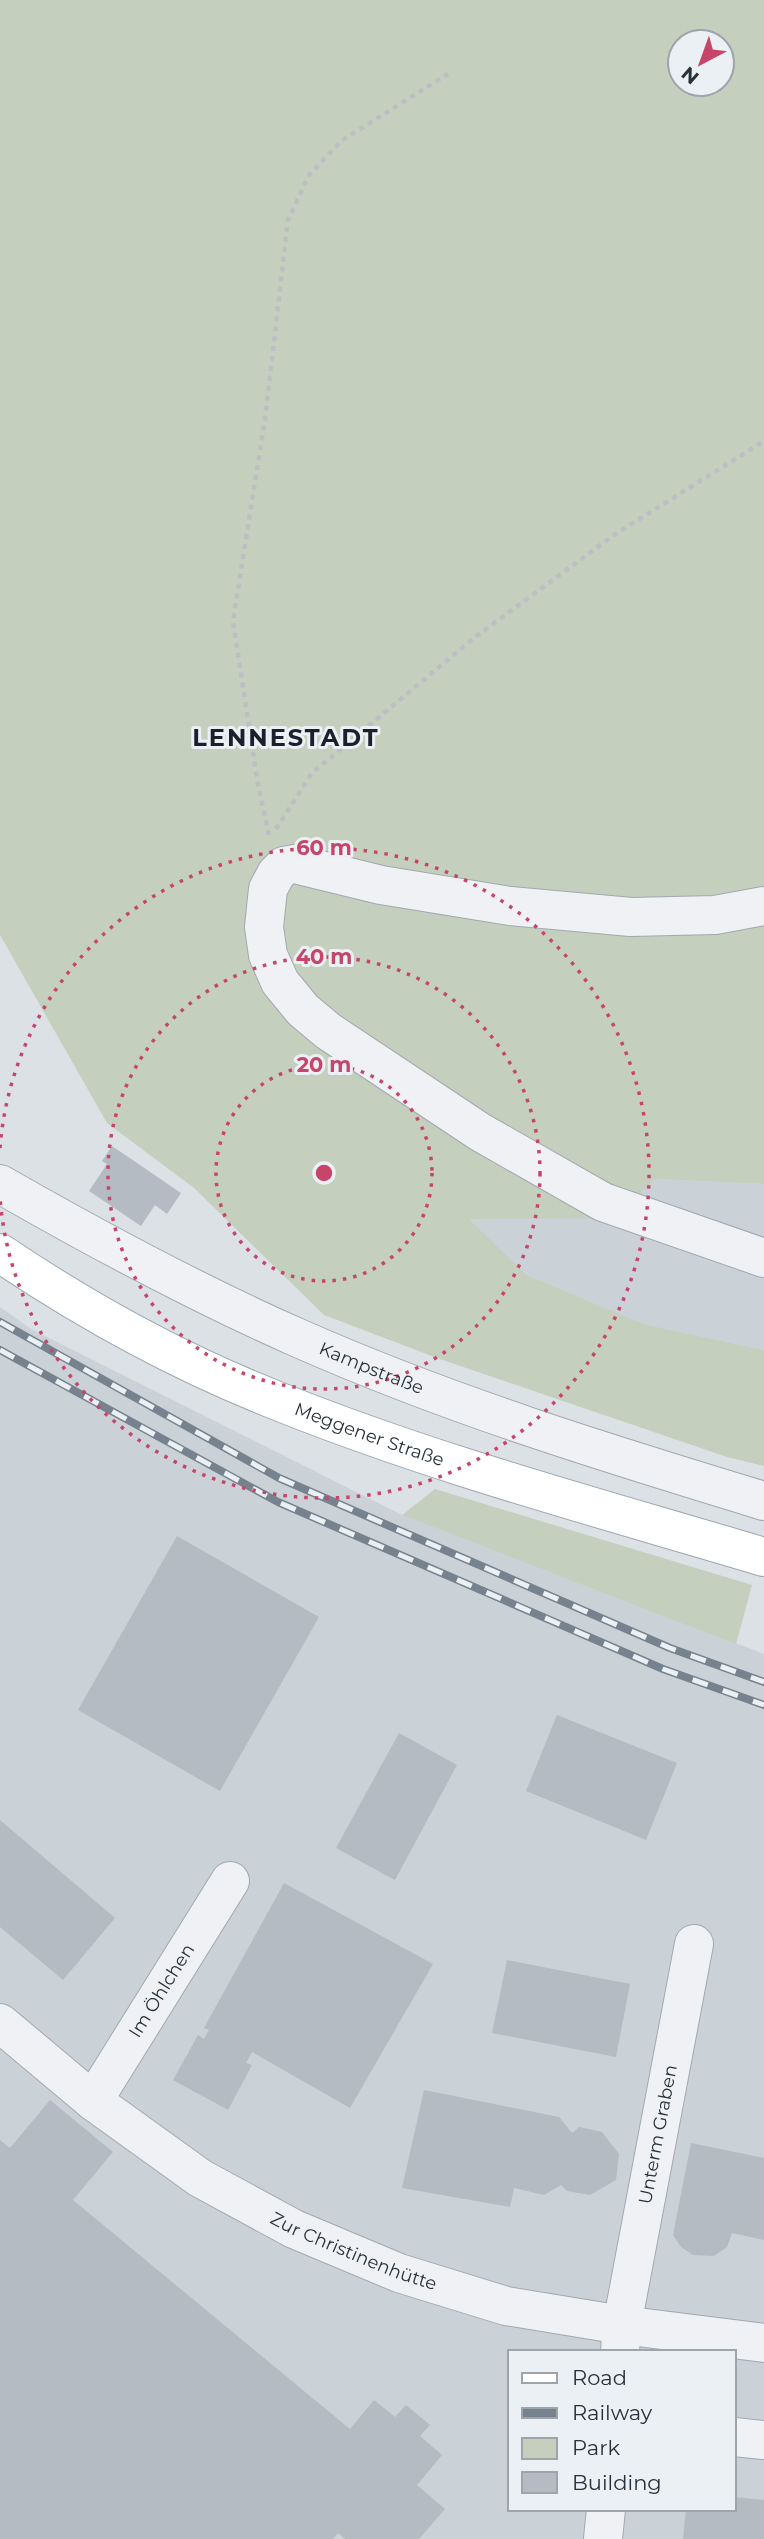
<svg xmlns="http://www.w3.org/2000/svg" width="764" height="2539" font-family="Montserrat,sans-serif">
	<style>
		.built { fill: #cad1d7; fill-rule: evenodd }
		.green { fill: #c4cfbe; fill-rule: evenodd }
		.building { fill: #b4bbc2 }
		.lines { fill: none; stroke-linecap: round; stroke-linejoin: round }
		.minor-casing { stroke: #a2a9af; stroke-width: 40 }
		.major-casing { stroke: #9ca7b1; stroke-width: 40 }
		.path { stroke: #bbbfc4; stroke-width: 4.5; stroke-dasharray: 5 5; stroke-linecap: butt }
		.minor { stroke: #eff1f4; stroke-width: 38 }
		.major { stroke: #fff; stroke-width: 38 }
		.rail-casing { stroke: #76838e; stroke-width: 8 }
		.rail { stroke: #ebf0f4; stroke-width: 5; stroke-dasharray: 16; stroke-linecap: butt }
		.ring { fill: none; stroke: #c74569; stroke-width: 3.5; stroke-dasharray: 3.5 7 }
		.labels { text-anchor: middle; stroke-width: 6; stroke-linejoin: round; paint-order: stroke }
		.street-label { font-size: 18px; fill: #27313b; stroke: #ebf0f4 }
		.district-label { font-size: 24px; font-weight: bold; letter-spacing: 2px; fill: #19222c; stroke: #ebf0f4 }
		.centre { fill: #c74569; stroke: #ebf0f4; stroke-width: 3.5 }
		.ring-label { font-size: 21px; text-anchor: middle; font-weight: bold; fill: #c74569; stroke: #ebf0f4; stroke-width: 6; stroke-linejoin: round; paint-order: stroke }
	</style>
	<rect width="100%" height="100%" fill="#dce1e6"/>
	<!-- built -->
	<path class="built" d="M655 1179 764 1184V1350L644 1324 527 1275 468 1218H614Z
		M0 1307 31 1329 402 1515 764 1654V2539H0ZM510 2352H734V2509H510Z"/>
	<!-- green -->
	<path class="green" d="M0 0H764V1184L655 1179 615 1218 469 1219 527 1275 644 1324 764 1350V1466L727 1457 437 1358 324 1315 194 1188 107 1123 0 935ZM680 42H722V84H680Z
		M435 1489 752 1585 736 1644 402 1515Z"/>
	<!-- building -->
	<path class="building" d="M112 1146 181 1193 167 1214 155 1205 141 1226 89 1191 107 1164 102 1161Z
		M177 1536 319 1617 220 1791 78 1710Z
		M557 1715 677 1763 646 1840 526 1791Z
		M399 1733 457 1765 395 1880 336 1848Z
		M0 1820 115 1918 63 1980 0 1927Z
		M284 1883 433 1964 350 2108 252 2052 246 2063 252 2065 228 2110 173 2080 198 2035 204 2039 209 2030 204 2028Z
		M507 1960 630 1984 616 2057 492 2033Z
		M424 2090 559 2117 572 2133 579 2127 602 2132 619 2154 616 2180 590 2195 567 2191 561 2185 544 2195 514 2188 510 2207 402 2188Z
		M50 2100 113 2152 73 2200 350 2429 374 2400 395 2417 406 2405 430 2425 420 2436 442 2455 417 2485 445 2509 419 2539H345L338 2533 333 2539H0V2140L10 2148Z
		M691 2143 764 2158V2240L732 2233 727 2247 714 2256 693 2255 681 2247 673 2235Z
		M734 2497 764 2500V2539H683L686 2509H734Z"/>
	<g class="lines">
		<defs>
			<g id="minor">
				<path d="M764 906 715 915 631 917 510 906 381 885 295 864 284 866 276 874 268 889 264 927 268 955 280 982 303 1010 328 1031 480 1132 603 1202 764 1258"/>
				<path id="s1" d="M0 1184C96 1239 194 1292 296 1337 447 1404 606 1453 764 1501"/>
				<path id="s2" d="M0 2023 93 2101 200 2178 294 2229 399 2273 506 2306 622 2325 764 2343"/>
				<path id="s3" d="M93 2101 230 1881"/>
				<path id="s4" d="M620 2351 622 2325 694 1944"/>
				<path d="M734 2437 764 2440"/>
				<path d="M603 2539 606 2509"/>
			</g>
			<g id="major">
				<path id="s5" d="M0 1253C86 1311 179 1362 275 1400 434 1464 600 1508 764 1557"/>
			</g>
		</defs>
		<!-- minor casing -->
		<use href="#minor" class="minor-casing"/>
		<!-- major casing -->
		<use href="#major" class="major-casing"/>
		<!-- path -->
		<path class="path" d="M276 829 312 773 474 638 614 535 764 441
			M269 835 258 785 233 621 265 419 288 220 309 175 341 141 448 74"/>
		<!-- minor -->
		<use href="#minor" class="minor"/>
		<!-- major -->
		<use href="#major" class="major"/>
		<defs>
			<path id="rail" d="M0 1322 279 1478 670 1648 764 1682
				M0 1350 278 1502 663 1669 764 1705"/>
		</defs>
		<!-- rail casing -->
		<use href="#rail" class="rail-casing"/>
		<!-- rail -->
		<use href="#rail" class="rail"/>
	</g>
	<!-- distance rings -->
	<g class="ring">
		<circle cx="324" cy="1173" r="108"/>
		<circle cx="324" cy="1173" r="216"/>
		<path d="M0 1148A325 325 0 1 1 0 1198"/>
	</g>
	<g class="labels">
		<!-- street labels -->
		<g class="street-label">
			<text dy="6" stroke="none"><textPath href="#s1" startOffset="415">Kampstraße</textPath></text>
			<text dy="6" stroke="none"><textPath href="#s5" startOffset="413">Meggener Straße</textPath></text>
			<text dy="6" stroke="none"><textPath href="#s3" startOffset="130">Im Öhlchen</textPath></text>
			<text dy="6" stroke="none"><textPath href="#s4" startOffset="220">Unterm Graben</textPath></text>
			<text dy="6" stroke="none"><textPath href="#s2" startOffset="424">Zur Christinenhütte</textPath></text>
		</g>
		<!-- district labels -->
		<g class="district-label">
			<text x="286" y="746">LENNESTADT</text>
		</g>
	</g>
	<circle cx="324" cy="1173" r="10" class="centre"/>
	<g class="ring-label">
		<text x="324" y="855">60 m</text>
		<text x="324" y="964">40 m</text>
		<text x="324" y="1072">20 m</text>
	</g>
	<!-- legend -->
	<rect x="508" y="2350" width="228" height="161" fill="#ebf0f4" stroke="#9da4aa" stroke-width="2"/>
	<rect x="522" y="2373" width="35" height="10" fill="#ffffff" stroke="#9da4aa" stroke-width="2"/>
	<text x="572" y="2385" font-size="21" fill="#27313b">Road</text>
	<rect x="522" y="2408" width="35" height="10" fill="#76838e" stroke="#9da4aa" stroke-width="2"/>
	<text x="572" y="2420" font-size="21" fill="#27313b">Railway</text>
	<rect x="522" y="2438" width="35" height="21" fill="#c4cfbe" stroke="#9da4aa" stroke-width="2"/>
	<text x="572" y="2455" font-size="21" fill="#27313b">Park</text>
	<rect x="522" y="2472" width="35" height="21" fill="#b4bbc2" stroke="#9da4aa" stroke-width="2"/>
	<text x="572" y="2490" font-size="21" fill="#27313b">Building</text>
	<!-- north arrow -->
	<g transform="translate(701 63) rotate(221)"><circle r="33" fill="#ebf0f4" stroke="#9da4aa" stroke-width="2"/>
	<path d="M0-5L12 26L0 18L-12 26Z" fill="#c74569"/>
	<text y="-10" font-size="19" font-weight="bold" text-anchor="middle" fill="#27313b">N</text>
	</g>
</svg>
